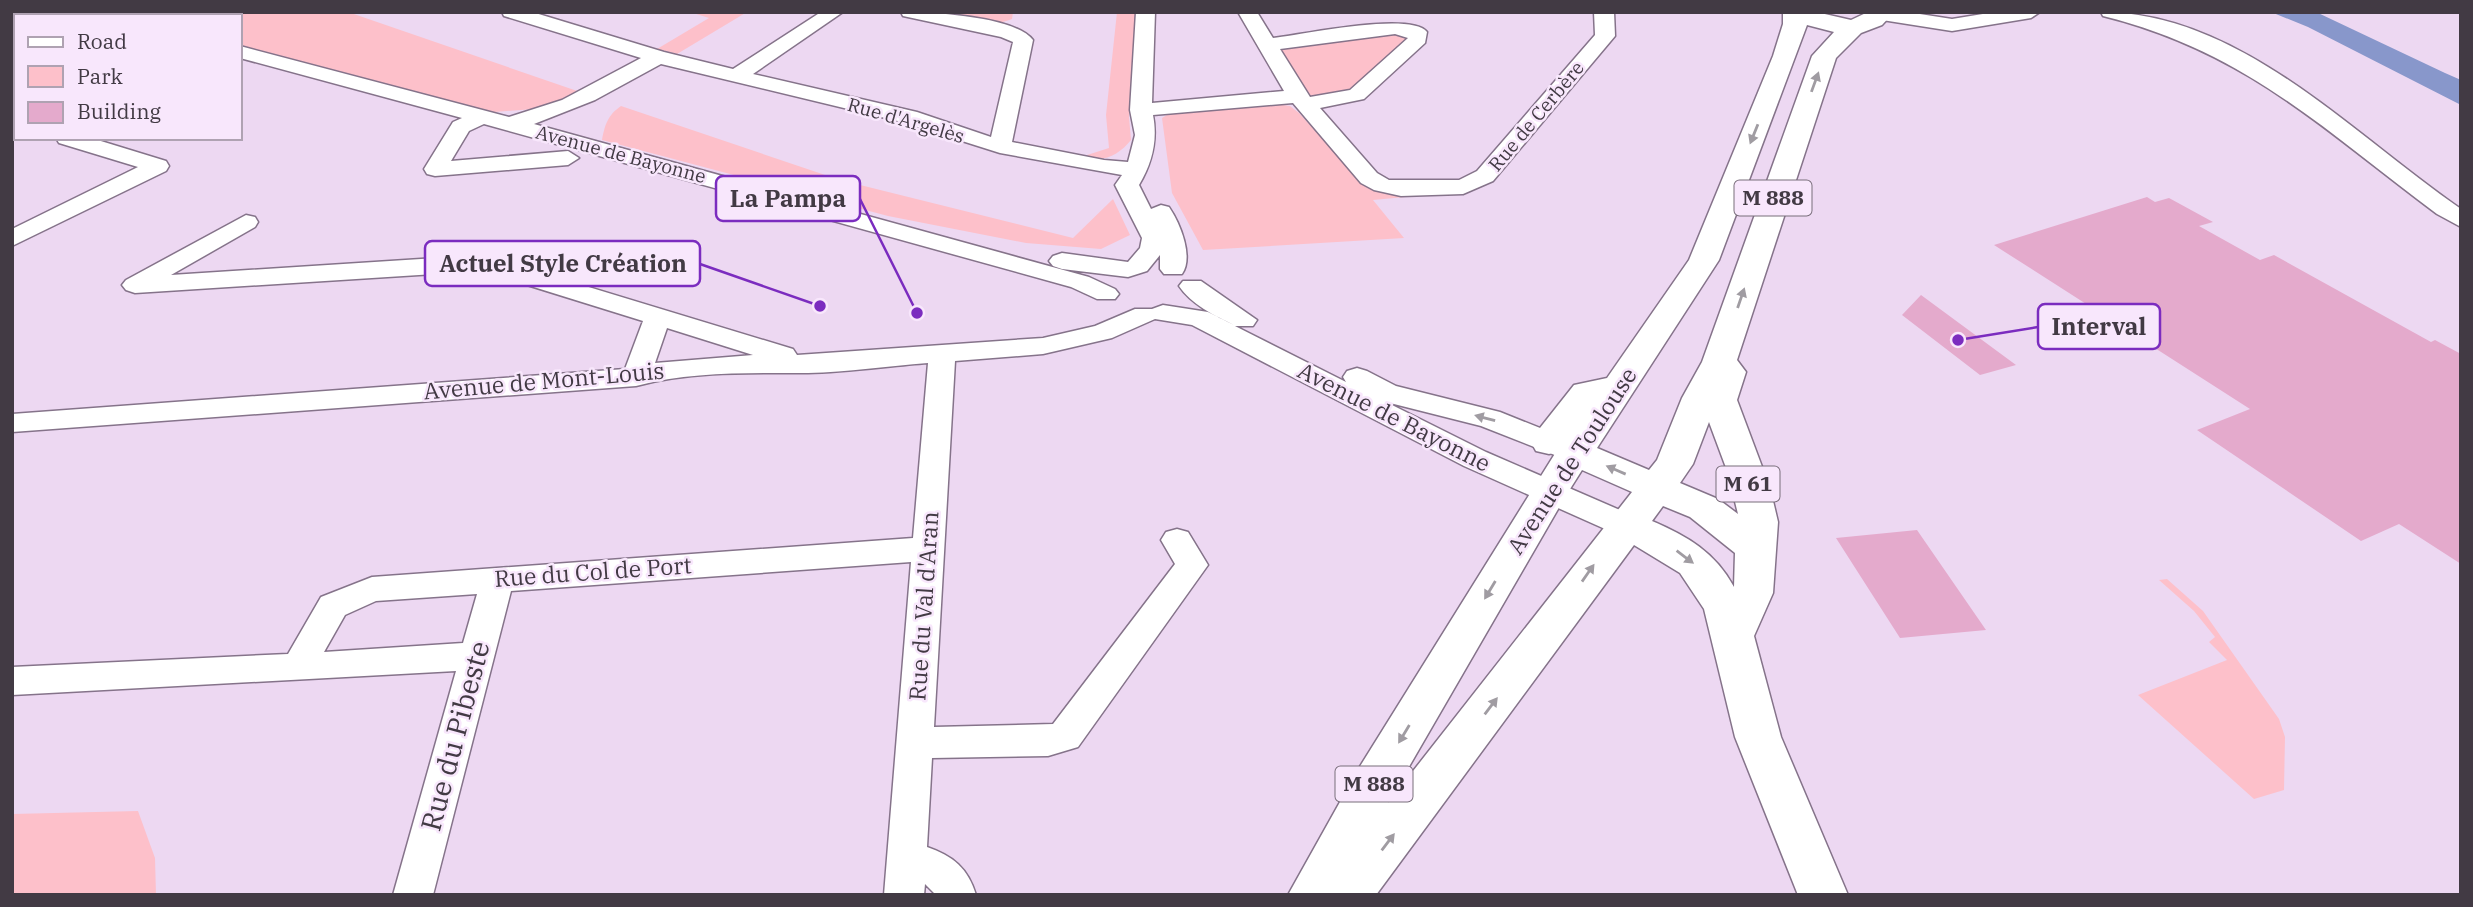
<svg xmlns="http://www.w3.org/2000/svg" width="2473" height="907" font-family="'IBM Plex Serif',serif">
	<style>
		.green { fill: #fdc0ca }
		.water { fill: #8897cb }
		.building { fill: #e4aacc }
		.lines { fill: none; stroke-linecap: round; stroke-linejoin: round }
		.minor-casing { stroke: #85738a; stroke-width: 3 }
		.major-casing { stroke: #85738a; stroke-width: 3 }
		.minor { fill: #fff; fill-rule: evenodd }
		.major { fill: #fff; fill-rule: evenodd }
		.oneway { fill: #a09ca2 }
		.labels { text-anchor: middle; stroke-width: 5; stroke-linejoin: round; paint-order: stroke }
		.far-street-label { font-size: 19px; fill: #423a44; stroke: #f8e7fc }
		.shield { fill: #f8e7fc; stroke: #796e7b; stroke-width: 2 }
		.shield-label { font-size: 21px; font-weight: bold; fill: #423a44 }
		.street-label { font-size: 23px; fill: #423a44; stroke: #f8e7fc }
		.near-street-label { font-size: 28px; fill: #423a44; stroke: #f8e7fc }
		.leader { fill: none; stroke: #7b2cbf; stroke-width: 2.5 }
		.callout-dot { fill: #7b2cbf; stroke: #f8e7fc; stroke-width: 2.5 }
		.callout { fill: #f8e7fc; stroke: #7b2cbf; stroke-width: 2.5 }
		.callout-label { font-size: 24px; text-anchor: middle; font-weight: bold; fill: #423a44 }
	</style>
	<rect width="100%" height="100%" fill="#edd8f2"/>
	<!-- green -->
	<path class="green" d="M152 12H348L583 93 534 109 494 112 240 45V16H160Z
		M690 12H747L677 54 657 49 709 18Z
		M929 12H1013L1012 19C986 30 955 18 929 12Z
		M1117 12H1136L1129 117 1131 140C1120 154 1103 164 1084 156L1109 148 1106 115Z
		M1384 32 1410 39 1350 94 1311 97 1279 51 1287 45Z
		M1276 104 1290 106 1299 113 1365 185 1405 197 1373 200 1404 238 1203 250 1172 193 1162 118 1172 112Z
		M621 106 840 180 1073 238 1113 199 1130 235 1101 249 1026 243 888 216 602 140C605 124 608 115 621 106Z
		M2167 579 2203 611 2279 719 2285 737 2284 790 2254 799 2138 695 2227 660 2209 642 2215 637 2194 611 2159 580Z
		M138 811 155 858 156 895H12V814Z"/>
	<!-- water -->
	<path class="water" d="M2271 12H2316L2445 73 2461 80V105L2308 27Z"/>
	<!-- building -->
	<path class="building" d="M2147 197 2155 202 2169 198 2213 222 2199 226 2260 260 2274 255 2431 342 2435 340 2461 354V564L2399 524 2361 541 2197 430 2250 409 1994 245Z
		M1921 295 2016 365 1980 375 1902 315Z
		M1917 530 1986 630 1900 638 1836 538Z"/>
	<g class="lines">
		<defs>
			<path id="minor" d="M25 12H54L52 16H23Z
				M118 12H143L145 16H120Z
				M502 12H532L664 52 733 69 821 12H843L753 74 917 112 991 137 1013 42 1001 37 903 16 901 12C930 12 1015 16 1033 40L1012 142 1104 160 1128 162 1135 135 1130 110 1136 12H1155L1152 103 1284 91 1238 12H1257L1273 38C1300 35 1411 11 1427 32L1425 43 1364 99 1320 108 1377 173 1389 180H1459L1477 171 1595 35 1594 12H1614L1615 36 1493 181 1463 194 1401 196 1374 190 1361 183 1293 103 1153 115C1158 141 1152 163 1139 185L1151 209 1161 205 1169 207C1180 223 1194 257 1182 274H1164L1160 269V255L1147 271 1128 277 1062 269 1053 266 1049 261 1053 256 1062 253 1128 262 1140 248 1142 238 1115 185 1122 175 1000 153 902 122 661 64 595 100 534 124 1089 277 1115 289 1119 294 1115 299H1097L1071 287 484 124 469 131 451 161 568 151 579 158 568 165 435 176 427 174 424 169 453 122 462 118 240 58V46L509 117 562 100 641 58 504 16ZM1395 34 1408 38 1350 90 1310 97 1280 49Z
				M1874 12H1907L1952 19 1995 12H2040L2031 18 1952 31 1882 20 1875 18Z
				M2101 12C2240 12 2353 135 2461 209V227L2437 214C2324 130 2245 51 2103 16Z
				M12 115H16V128H12Z
				M56 138H91L166 161 169 166 166 171 12 246V229L138 167 59 143Z
				M246 215 255 217 258 222 255 227 171 275 483 255 793 349 797 355 1043 338 1095 326 1135 309H1152L1163 305 1208 312 1234 325C1215 316 1191 304 1179 286L1183 281H1201L1257 320 1253 326H1235L1346 382 1343 377 1347 371 1357 368 1367 371 1396 386 1500 412 1580 444 1585 451 1580 458 1570 461 1481 426 1386 402 1486 452 1636 517 1641 525 1636 533 1625 536 1614 533 1464 466 1192 325 1155 319 1112 338 1043 354 955 361 934 727 1053 724 1175 564 1161 540 1166 532 1177 529 1188 532 1208 565 1078 747 1048 756 932 758 927 847C953 856 968 868 976 895H936L925 884 924 895H884L911 562 511 591 433 895H393L456 671 12 695V667L288 654 321 597 372 577 913 538 928 363C888 366 848 372 808 373 751 373 692 371 636 386L12 432V414L625 369 643 321 482 271 135 293 126 290 122 285 126 280ZM667 328 753 355 655 363ZM477 594 463 643 324 652 345 615 376 601Z"/>
			<path id="major" d="M1783 12H1816L1851 20 1868 12H1894L1882 25 1861 33 1836 58 1737 360 1746 372 1737 400 1770 488 1778 522 1773 593 1754 636 1781 737 1848 895H1798L1735 737 1704 609 1680 573 1634 545 1376 895H1288L1359 768 1556 452 1549 454 1536 451 1531 442 1536 433 1574 385 1607 378 1689 260 1773 56 1783 24ZM1807 25 1834 32 1812 56 1702 362 1682 398 1657 460 1649 470 1597 448 1719 260ZM1709 422 1728 473 1738 514 1718 499 1680 483 1693 464ZM1582 470 1632 492 1388 803 1565 497ZM1663 506 1690 517 1735 553 1734 587C1715 552 1687 536 1652 521Z"/>
		</defs>
		<!-- minor casing -->
		<use href="#minor" class="minor-casing"/>
		<!-- major casing -->
		<use href="#major" class="major-casing"/>
		<!-- minor -->
		<use href="#minor" class="minor"/>
		<!-- major -->
		<use href="#major" class="major"/>
	</g>
	<!-- one-way arrows -->
	<defs><path id="oneway-solid" d="M-6-.8H1V-3.2L6.5 0L1 3.2V.8H-6Z" transform="scale(1.75)"/></defs>
	<g class="oneway">
		<use href="#oneway-solid" transform="translate(1815 82) rotate(-70)"/>
		<use href="#oneway-solid" transform="translate(1754 134) rotate(112)"/>
		<use href="#oneway-solid" transform="translate(1741 298) rotate(-71)"/>
		<use href="#oneway-solid" transform="translate(1485 418) rotate(-165)"/>
		<use href="#oneway-solid" transform="translate(1616 470) rotate(-157)"/>
		<use href="#oneway-solid" transform="translate(1685 557) rotate(37)"/>
		<use href="#oneway-solid" transform="translate(1588 573) rotate(-55)"/>
		<use href="#oneway-solid" transform="translate(1490 590) rotate(121)"/>
		<use href="#oneway-solid" transform="translate(1491 706) rotate(-53)"/>
		<use href="#oneway-solid" transform="translate(1404 734) rotate(121)"/>
		<use href="#oneway-solid" transform="translate(1388 842) rotate(-53)"/>
	</g>
	<g class="labels">
		<!-- far-street labels -->
		<g class="far-street-label">
			<text transform="translate(1536 116) rotate(-50)" y="7">Rue de Cerbère</text>
			<text transform="translate(906 120) rotate(16)" y="7">Rue d'Argelès</text>
			<text transform="translate(621 154) rotate(15)" y="7">Avenue de Bayonne</text>
		</g>
		<!-- shield labels -->
		<g class="shield">
			<rect x="1734.5" y="180.5" width="77" height="35" rx="5"/>
			<rect x="1716.5" y="466.5" width="63" height="35" rx="5"/>
			<rect x="1335.5" y="766.5" width="77" height="35" rx="5"/>
		</g>
		<g class="shield-label">
			<text x="1773" y="205">M 888</text>
			<text x="1748" y="491">M 61</text>
			<text x="1374" y="791">M 888</text>
		</g>
		<!-- street labels -->
		<g class="street-label">
			<text transform="translate(544 381) rotate(-5)" y="8">Avenue de Mont-Louis</text>
			<text transform="translate(1394 417) rotate(27)" y="8">Avenue de Bayonne</text>
			<text transform="translate(1572 461) rotate(-57)" y="8">Avenue de Toulouse</text>
			<text transform="translate(593 572) rotate(-4)" y="8">Rue du Col de Port</text>
			<text transform="translate(924 606) rotate(-86)" y="8">Rue du Val d'Aran</text>
		</g>
		<!-- near-street labels -->
		<g class="near-street-label">
			<text transform="translate(455 736) rotate(-75)" y="10">Rue du Pibeste</text>
		</g>
	</g>
	<!-- callouts -->
	<path class="leader" d="M917 313L860 199M820 306L700 264M1958 340L2038 327"/>
	<g class="callout-dot">
		<circle cx="917" cy="313" r="7"/>
		<circle cx="820" cy="306" r="7"/>
		<circle cx="1958" cy="340" r="7"/>
	</g>
	<g class="callout">
		<rect x="716" y="176" width="144" height="45" rx="7"/>
		<rect x="425" y="241" width="275" height="45" rx="7"/>
		<rect x="2038" y="304" width="122" height="45" rx="7"/>
	</g>
	<g class="callout-label">
		<text x="788" y="207">La Pampa</text>
		<text x="563" y="272">Actuel Style Création</text>
		<text x="2099" y="335">Interval</text>
	</g>
	<!-- border -->
	<rect width="2473" height="907" fill="none" stroke="#423a44" stroke-width="28"/>
	<!-- legend -->
	<rect x="14" y="14" width="228" height="126" fill="#f8e7fc" stroke="#afa2b2" stroke-width="2"/>
	<rect x="28" y="37" width="35" height="10" fill="#ffffff" stroke="#afa2b2" stroke-width="2"/>
	<text x="77" y="49" font-size="21" fill="#423a44">Road</text>
	<rect x="28" y="66" width="35" height="21" fill="#fdc0ca" stroke="#afa2b2" stroke-width="2"/>
	<text x="77" y="84" font-size="21" fill="#423a44">Park</text>
	<rect x="28" y="102" width="35" height="21" fill="#e4aacc" stroke="#afa2b2" stroke-width="2"/>
	<text x="77" y="119" font-size="21" fill="#423a44">Building</text>
</svg>
